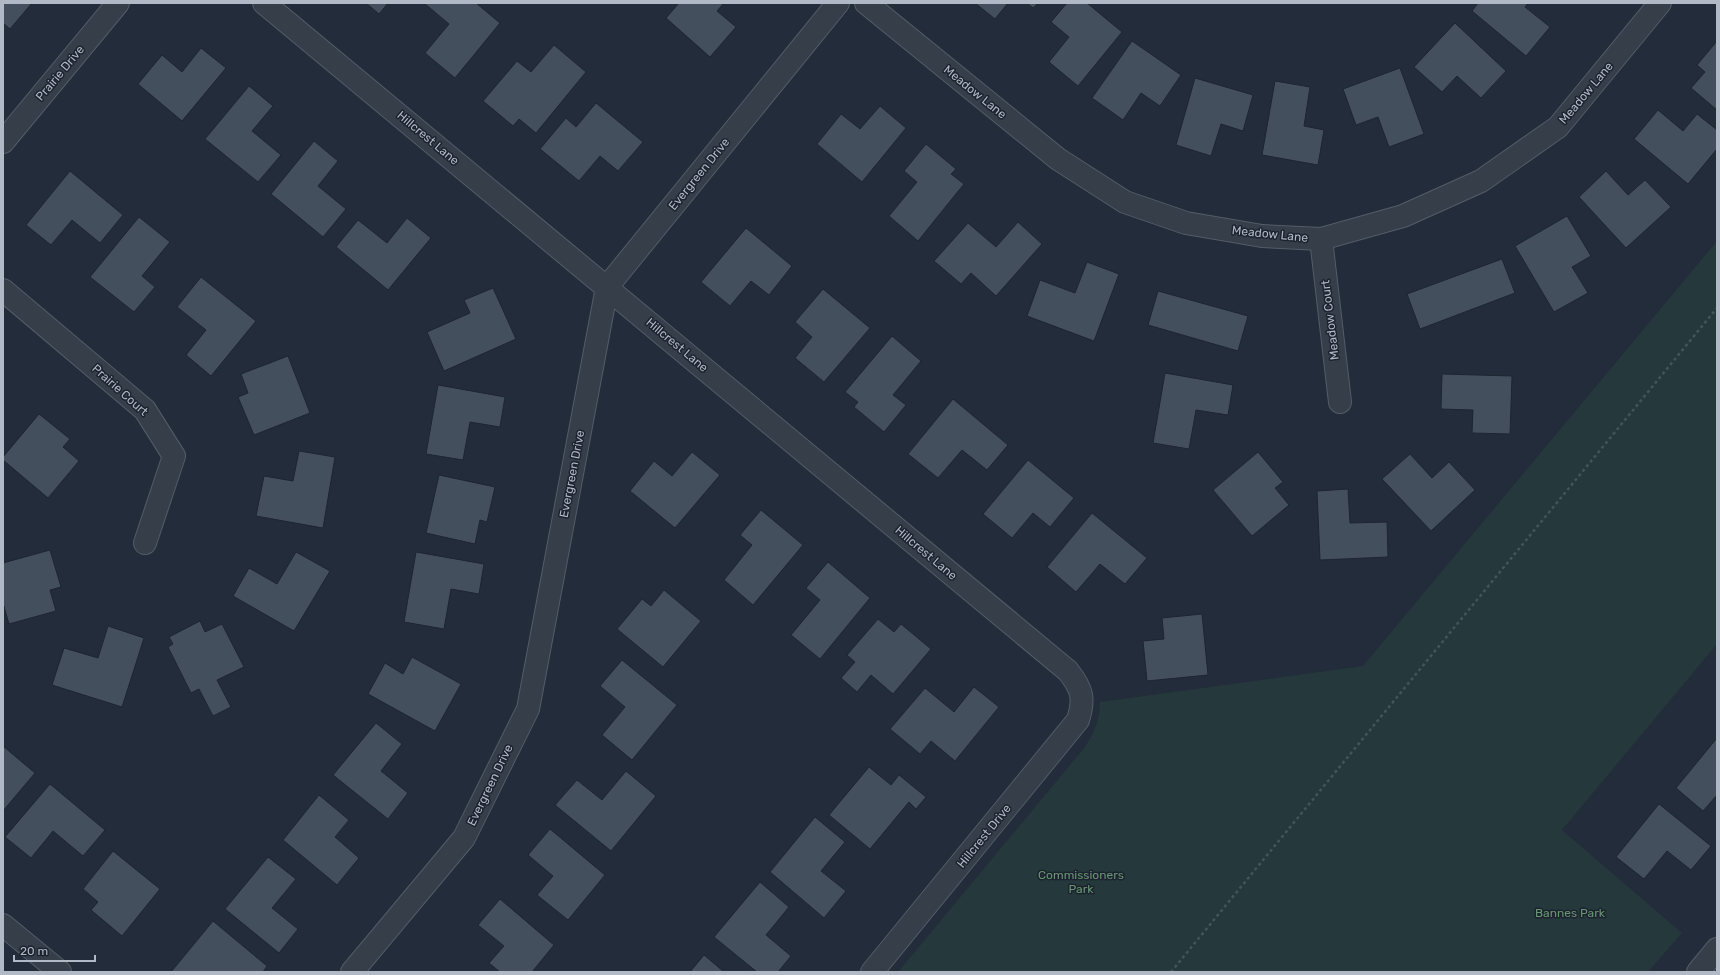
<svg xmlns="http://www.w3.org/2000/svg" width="1720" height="975" font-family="Rubik,sans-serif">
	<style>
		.green { fill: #25383b }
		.building { fill: #444f5e; stroke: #1e2531 }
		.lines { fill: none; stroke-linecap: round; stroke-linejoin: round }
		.street-casing { stroke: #545c68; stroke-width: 24 }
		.path { stroke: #425558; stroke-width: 2.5; stroke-dasharray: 3 3; stroke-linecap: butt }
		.street { stroke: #363e4a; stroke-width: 22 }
		.labels { text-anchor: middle; stroke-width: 3; stroke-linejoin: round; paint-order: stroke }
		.street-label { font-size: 12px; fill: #b1b9c6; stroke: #1c232f }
		.park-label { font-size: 12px; fill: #699674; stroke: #1c232f }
	</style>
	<rect width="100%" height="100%" fill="#232c3a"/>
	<!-- green -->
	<path class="green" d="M1717 241V644L1562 830 1682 933 1648 972H898L1085 747C1094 732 1100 720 1100 702L1363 666Z"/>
	<!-- building -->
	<path class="building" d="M3 3H32L10 29 3 23Z
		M366 3H388L379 14Z
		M424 3H476L500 23 455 78 425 53 449 24Z
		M679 3H724L717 11 736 27 710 57 666 18Z
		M975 3H1008L995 19Z
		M1027 3H1038L1033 8Z
		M1067 3H1087L1122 32 1078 86 1049 62 1069 37 1051 22Z
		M1478 3H1528L1525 7 1550 27 1526 56 1472 11Z
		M1455 23 1506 71 1481 98 1457 76 1442 92 1414 67Z
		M1132 41 1181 75 1160 106 1141 93 1123 120 1092 98Z
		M1717 41V110L1691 88 1705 72 1697 65Z
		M554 45 586 72 536 133 519 119 513 126 483 101 517 61 531 72Z
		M201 48 226 68 182 121 138 84 162 55 182 72Z
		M1400 68 1424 134 1389 147 1378 117 1356 125 1343 89Z
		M1195 78 1253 95 1243 131 1221 124 1211 156 1176 145Z
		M1275 81 1310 87 1304 126 1324 130 1318 165 1262 155Z
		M249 86 273 106 252 131 281 155 258 182 205 139Z
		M596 103 643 142 618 171 600 156 579 181 540 149 566 118 576 127Z
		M880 106 906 128 862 182 817 144 841 114 860 129Z
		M1658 110 1683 131 1697 114 1717 130V149L1688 184 1634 139Z
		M314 141 338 161 318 186 346 209 323 237 271 194Z
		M926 144 956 169 951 174 964 184 918 241 889 216 917 182 904 171Z
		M70 171 123 215 100 243 72 220 51 245 26 225Z
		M1606 171 1628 195 1645 180 1671 207 1626 248 1579 197Z
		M1567 216 1591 256 1572 267 1588 293 1554 312 1515 246Z
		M139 217 170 242 142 276 155 287 134 312 90 277Z
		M407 218 431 238 388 290 336 247 358 220 387 243Z
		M1018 222 1042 244 996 296 971 273 961 284 934 261 968 223 996 247Z
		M746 228 792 266 769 295 751 281 730 306 701 282Z
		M1502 259 1515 293 1420 329 1407 294Z
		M1087 262 1119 274 1094 341 1027 316 1040 280 1075 293Z
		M201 277 256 321 211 376 186 355 206 330 177 307Z
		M493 288 516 339 444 371 427 332 470 313 464 300Z
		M823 289 870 328 824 382 795 358 812 337 795 322Z
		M1158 291 1248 316 1238 351 1148 325Z
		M892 336 921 361 893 395 906 405 884 432 854 407 858 402 845 392Z
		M288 356 310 413 254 435 238 397 248 393 241 374Z
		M1165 373 1233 385 1228 415 1196 410 1189 449 1153 443Z
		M1442 374 1512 376 1510 434 1472 433 1473 410 1441 409Z
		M438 385 505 397 500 427 470 422 463 460 426 454Z
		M953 399 1008 445 987 470 962 450 938 478 908 454Z
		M39 414 70 439 63 447 79 461 48 498 3 460V457Z
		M299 451 335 457 323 528 256 516 264 476 293 481Z
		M692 452 720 475 675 528 630 491 654 461 672 476Z
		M1258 452 1283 482 1275 488 1289 505 1252 536 1213 490Z
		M1410 454 1432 478 1449 462 1475 490 1431 531 1382 479Z
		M1028 460 1074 498 1050 527 1033 513 1012 538 983 514Z
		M439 475 495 487 487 522 480 520 475 544 426 533Z
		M1348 489 1350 523 1387 522 1388 557 1320 560 1317 491Z
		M761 510 803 545 753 605 724 580 752 545 740 535Z
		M1092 513 1147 558 1125 584 1100 564 1076 592 1047 567Z
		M50 550 61 587 50 590 56 611 9 624 3 603V563Z
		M296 552 330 571 294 631 233 596 249 568 277 584Z
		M416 552 484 564 479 594 451 589 444 629 404 622Z
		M828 562 870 598 820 659 791 635 820 600 806 588Z
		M664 590 701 621 663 667 617 629 642 599 651 606Z
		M1202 614 1208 675 1147 681 1143 641 1164 639 1162 618Z
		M878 619 894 632 901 624 931 649 893 694 871 675 857 692 841 678 855 662 847 655Z
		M200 621 205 632 222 624 244 667 217 680 231 707 213 716 199 689 191 693 168 647 173 644 169 637Z
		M108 626 144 638 122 707 52 685 64 648 98 658Z
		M412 657 461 684 435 731 368 694 385 663 403 674Z
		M622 660 677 705 632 760 602 735 625 707 600 686Z
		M974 687 999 707 955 761 931 741 920 754 890 729 925 688 954 712Z
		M376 723 402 744 381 771 408 793 388 819 333 775Z
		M1717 738V795L1703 811 1676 788Z
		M3 746 35 773 3 811Z
		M869 767 891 785 899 775 926 797 916 809 909 802 870 849 829 815Z
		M626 771 656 796 611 851 555 805 577 780 602 800Z
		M50 784 105 830 83 856 53 831 31 858 5 837Z
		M319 795 349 820 335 837 359 858 337 885 283 840Z
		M1659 804 1711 846 1691 870 1667 851 1644 879 1616 857Z
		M815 817 845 842 821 871 846 891 824 918 770 872Z
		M550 829 605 875 568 920 537 895 553 876 528 855Z
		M113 851 160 889 122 936 91 910 98 902 83 889Z
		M268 857 296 879 272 908 298 929 279 953 225 909Z
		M760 882 789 907 766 935 791 956 778 972H757L714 937Z
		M500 899 554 945 532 972H500L489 963 504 946 478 925Z
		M213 921 267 966 263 972H171Z
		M704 955 724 972H690Z"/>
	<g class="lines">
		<defs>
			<path id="street" d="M264 3 1068 671C1082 689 1085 698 1078 720L872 972
				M866 3 1058 159 1125 202 1186 223 1262 236 1321 239 1403 216 1481 181 1558 127 1660 3
				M3 142 118 3
				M1321 239 1340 402
				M3 290 145 410 174 456 145 543
				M3 925 60 972
				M352 972 464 838 528 709 607 287 838 3
				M1698 972 1717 949"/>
		</defs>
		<!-- street casing -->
		<use href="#street" class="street-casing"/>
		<!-- path -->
		<path class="path" d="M1171 972 1717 308"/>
		<!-- street -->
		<use href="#street" class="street"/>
	</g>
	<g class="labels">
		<!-- street labels -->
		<g class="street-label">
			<text transform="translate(60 73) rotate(-50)" y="4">Prairie Drive</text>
			<text transform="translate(975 92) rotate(39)" y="4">Meadow Lane</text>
			<text transform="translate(1586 93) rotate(-50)" y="4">Meadow Lane</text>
			<text transform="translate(428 138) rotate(40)" y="4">Hillcrest Lane</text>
			<text transform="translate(699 174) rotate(-51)" y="4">Evergreen Drive</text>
			<text transform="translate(1270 234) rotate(6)" y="4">Meadow Lane</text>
			<text transform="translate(1330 320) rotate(-97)" y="4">Meadow Court</text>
			<text transform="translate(677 345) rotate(40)" y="4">Hillcrest Lane</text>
			<text transform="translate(120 390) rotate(42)" y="4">Prairie Court</text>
			<text transform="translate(572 474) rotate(-79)" y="4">Evergreen Drive</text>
			<text transform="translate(926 553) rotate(40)" y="4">Hillcrest Lane</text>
			<text transform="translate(490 785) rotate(-64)" y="4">Evergreen Drive</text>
			<text transform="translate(984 836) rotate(-51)" y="4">Hillcrest Drive</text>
		</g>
		<!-- park labels -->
		<g class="park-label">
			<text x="1081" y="879">Commissioners<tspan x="1081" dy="14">Park</tspan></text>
			<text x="1570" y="917">Bannes Park</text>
		</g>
	</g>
	<!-- border -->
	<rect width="1720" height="975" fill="none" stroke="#b1b9c6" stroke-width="8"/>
	<!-- scale -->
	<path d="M14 955v6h81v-6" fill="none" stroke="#b1b9c6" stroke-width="2"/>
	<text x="20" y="955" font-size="12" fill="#b1b9c6" stroke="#1c232f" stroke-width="3" paint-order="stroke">20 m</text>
</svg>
